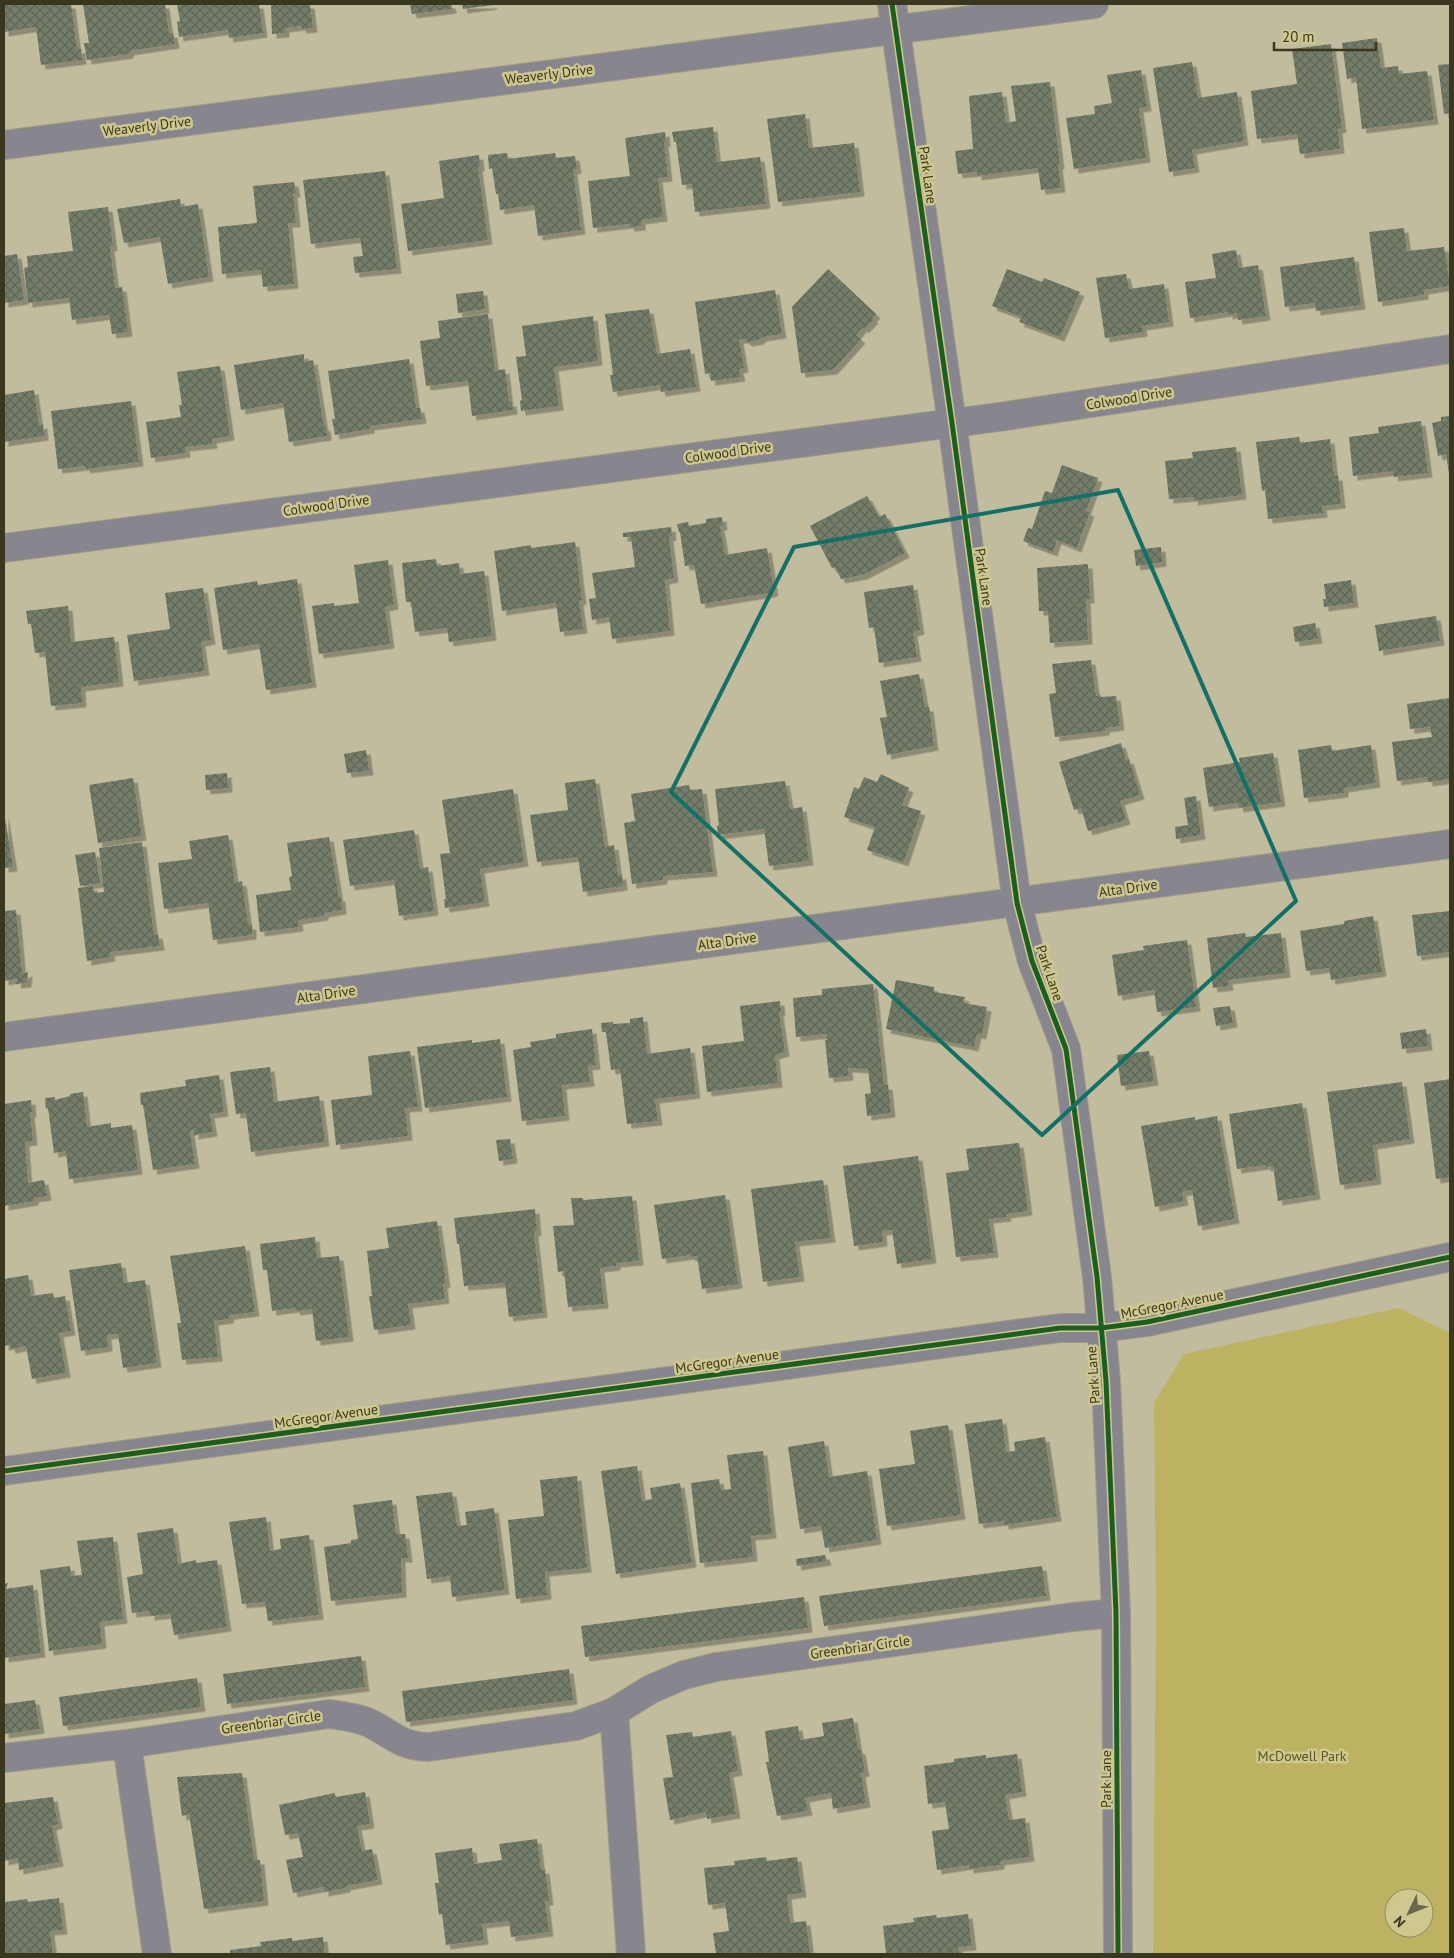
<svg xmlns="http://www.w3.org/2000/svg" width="1454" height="1958" font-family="'PT Sans',sans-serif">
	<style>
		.green { fill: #bdb262; fill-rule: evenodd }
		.building { fill: url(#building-cross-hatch); filter: url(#shadow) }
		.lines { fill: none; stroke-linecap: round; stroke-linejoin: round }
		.street-casing { stroke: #a09c84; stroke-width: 30 }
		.street { stroke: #87868e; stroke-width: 28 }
		.cycleway-casing { stroke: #cfc88e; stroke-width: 8 }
		.cycleway { stroke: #1b5e20; stroke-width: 5 }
		.marked { fill: none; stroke: #137066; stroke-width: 4; stroke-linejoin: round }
		.labels { text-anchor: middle; stroke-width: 5; stroke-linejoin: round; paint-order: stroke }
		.street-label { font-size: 14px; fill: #3a371f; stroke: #cfc88e }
		.park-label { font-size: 14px; fill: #5a5425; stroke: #cfc88e }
	</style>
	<defs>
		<pattern id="building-cross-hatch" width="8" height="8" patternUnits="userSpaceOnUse" patternTransform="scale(1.25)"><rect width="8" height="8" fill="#737d6a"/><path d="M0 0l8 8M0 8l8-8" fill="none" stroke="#5f6757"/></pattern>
		<filter id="shadow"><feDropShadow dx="4.5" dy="4.5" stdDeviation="0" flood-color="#0004"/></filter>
	</defs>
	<rect width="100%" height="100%" fill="#c0bc9d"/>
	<!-- green -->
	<path class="green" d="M1399 1308 1450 1333V1954H1153L1156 1614 1154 1403 1184 1354ZM1394 1898H1424V1928H1394Z"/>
	<!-- building -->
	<path class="building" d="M4 4H71L77 49H81L82 60 41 65 36 27 4 32Z
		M83 4H165L169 33H173L175 44 129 51V54L87 60 84 43H89Z
		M177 4H259L263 33 229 38 228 30 179 37 177 22 180 21Z
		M271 4H310L313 28 302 29 301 26 285 28V33L272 34Z
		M410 4H451L452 9 412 14Z
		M462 4H493V5L463 9Z
		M1377 38 1381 68 1398 66 1399 74 1427 71 1434 120 1362 129 1356 77 1347 79 1342 43Z
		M1331 44 1342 128 1338 129 1340 149 1300 154 1297 134 1257 139 1251 91 1297 84 1292 49Z
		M1192 62 1198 98 1237 92 1244 141 1192 150 1195 168 1169 172 1153 68Z
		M1450 64V113L1444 114 1438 65Z
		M1141 70 1147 107 1139 108 1146 158 1074 169 1066 118 1095 114 1094 106 1112 103 1107 75Z
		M1050 82 1060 165H1058L1061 188 1041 190 1038 168 977 176V172L958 174 955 151 973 149 969 96 1002 92 1006 123 1016 121 1011 86Z
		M805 114 809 148 854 143 860 192 778 202 767 119Z
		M713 127 717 162 760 157 766 204 695 212 692 184 682 185 676 142H674L672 132Z
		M665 132 666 142H664L668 177 658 178 663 217 641 220V226L630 227 629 224 593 228 588 181 630 176 625 138Z
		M507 153 508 159 555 153 556 158 575 156 577 169 573 170 581 230 538 236 534 205 500 210 498 194H496L492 168 489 169 488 155Z
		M479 155 480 167H478L488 240 408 251 401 204 444 198 439 161Z
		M385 171 397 269 355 273 353 257 363 256 360 238 311 244 303 180Z
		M294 182 296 193H293L296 223H288L294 284 263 287 261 270 222 274 218 227 257 223 253 186Z
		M180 199 181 207 198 204 209 277 168 284 160 237 124 243 117 209Z
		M108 207 113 246 110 247 115 288 122 287 128 332 112 334 109 315 72 320 69 298 28 303 24 268 28 267 27 256 73 251 68 212Z
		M1404 228 1407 251 1444 247 1450 286 1424 290V295L1378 302 1369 232Z
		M1236 250 1239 268 1258 265 1266 316 1238 320 1237 313 1228 315V312L1190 318 1185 282 1216 278 1212 254Z
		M17 254 24 300 4 303V256Z
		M1354 257 1361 305 1316 311 1315 303 1285 307 1280 267Z
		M828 269 876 314 872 318 874 319 864 329 863 327 856 335 861 339 833 370 801 373 792 307Z
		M1007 269 1042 282 1044 278 1080 292 1060 337 1019 322 1022 317 992 306Z
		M1126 274 1129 289 1164 284 1169 322 1142 326 1143 332 1105 338 1096 278Z
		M775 290 782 334 762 337 759 340 748 342 744 339H739L744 368 739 369 741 377 711 381 710 373 705 374 695 302Z
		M483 291 485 309 458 313 456 294Z
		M649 309 657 354 690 349 696 387 661 392 660 385 613 392 610 375H613L605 314Z
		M488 314 495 371 505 369 509 402H512L513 410 472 416 468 381 426 386 420 341 440 338 438 321Z
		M593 316 598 361 554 367 559 406 521 411 520 401 522 400 516 357 526 356 522 326Z
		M304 354V362L313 360 324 427 326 426 327 436 289 442 283 403 241 410 234 365Z
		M409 359 416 408H420L422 419 370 426V429L335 435 332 419H335L328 371Z
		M220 366 230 436 212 439 213 444 185 447 186 453 151 458 146 422 181 417 179 405H182L177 372Z
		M34 390 39 425 43 424 44 436 4 442V395Z
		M131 401 139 462 86 469 85 466 58 469 51 411Z
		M1450 416V474H1449L1446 454 1438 456 1432 423 1441 421V417Z
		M1421 421 1428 473 1394 477 1393 471 1353 476 1349 437 1379 433 1378 427Z
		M1299 437 1300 443 1330 439 1334 476H1338L1341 504 1322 506 1323 513 1268 519 1265 490 1262 491 1256 442Z
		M1236 447 1242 495 1194 501 1193 497 1169 499 1165 461 1193 458 1192 452Z
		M1062 465 1098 478 1086 511 1090 512 1077 548 1057 540 1053 552 1023 541 1028 528 1032 529 1045 491 1052 493Z
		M867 496 879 517 885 514 905 553 863 575 841 579 835 567 832 568 810 526Z
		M722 517 723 526H720L725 555 767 548 774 592 701 604 694 565 685 566 680 532H679L677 524 688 522 689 526 706 523V519Z
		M671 527 672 536 669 537 674 578 665 580 670 631 612 639 609 617 592 620 589 599 596 598 592 573 635 567 631 537H623V533Z
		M575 542 582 600 579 601 583 629 560 632 556 603 502 611 494 551 531 545V548Z
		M1161 547 1162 562 1136 566 1134 550Z
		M436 559 437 566 459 563 460 574 484 571 492 636 449 642 447 628 415 632 411 602H406L402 563Z
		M388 560 394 605 385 607 390 644 319 654 312 606 334 603V606L359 603 354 565Z
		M1088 564 1090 599H1086L1088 640 1050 643 1048 611H1039L1037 568Z
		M297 579 312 683 266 690 259 644 223 650 214 588 257 581 258 585Z
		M1351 580 1354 603 1324 607 1323 599H1326L1324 584Z
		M913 585 920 630 913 632 917 657 879 663 874 627 869 628 864 592Z
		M203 588 211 640 201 642 205 671 134 681 127 635 170 629 165 593Z
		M68 606 71 642 114 637 119 682 81 687 82 703 51 706 45 652 35 653 31 624H28L26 611Z
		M1436 616 1440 641 1379 651 1375 625Z
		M1315 623 1318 639 1295 642 1293 627Z
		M1091 660 1096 696 1100 695 1101 697 1116 696 1120 726 1105 728V731L1055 737 1049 694 1056 693 1052 664Z
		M919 674 925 707H929L934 746 887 755 880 718 887 717 880 681Z
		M1450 698V779L1428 782 1427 777 1397 781 1392 742 1432 737 1430 727 1410 729 1407 704Z
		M1121 743 1126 760 1129 759 1140 795 1120 801 1126 820 1088 831 1081 808 1074 810 1059 762Z
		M1331 745 1332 751 1371 745 1376 783 1344 788V793L1304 798 1298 750Z
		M366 750 369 771 347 773 344 754Z
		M1273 753 1281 802 1239 808 1238 803 1209 807 1203 768 1240 762 1239 758Z
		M227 773 228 788 206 790 205 775Z
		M881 774 909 788 902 805 921 811 904 862 867 850 875 827 844 817 854 787 859 789 864 777 877 782Z
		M133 778 142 836 98 843 89 785Z
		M595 779 605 847 614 845 618 875H622L623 886 583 892 578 857 537 862 530 815 568 810 565 783Z
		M785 781 790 809 802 807 809 861 769 866 764 829 718 835 717 826 719 825 715 789Z
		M689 785 690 790 702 789 713 872 663 876V880L632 884 624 823 635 821 631 794Z
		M513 789 524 862 480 869 485 902 445 908 444 899H446L440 854 450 853 442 800Z
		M1196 796 1201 835 1176 839 1175 827 1188 825 1184 798Z
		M4 812 13 867 4 868Z
		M414 830 420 869 428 867 434 911 399 916 394 880 350 886 343 840Z
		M228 835 235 883 242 881 248 925H252V935L213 940 208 903 164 909 158 863 192 859 189 841Z
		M329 837 339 898 341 897 342 910 324 913V916L298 920 299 927 260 932 256 895 291 890 289 877 292 876 287 843Z
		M142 842 154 935 158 934 160 946 110 952 111 957 87 961 78 888 93 886 94 893 104 892 99 848Z
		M95 852 100 883 80 886 75 855Z
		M16 910 22 974 28 972 27 983 16 984 17 979 4 981V911Z
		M1450 911V952L1417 956 1412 915Z
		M1373 916 1382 972 1331 980 1329 968 1306 971 1300 931 1344 924V921Z
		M1245 933 1246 937 1281 933 1286 973 1228 980 1229 986 1213 988 1207 938Z
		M1187 940 1196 1007 1157 1012 1154 990 1118 996 1112 955 1144 950 1143 946Z
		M896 980 934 987V992L965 997 963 1003 987 1007 982 1035 977 1034 974 1047 886 1029Z
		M873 984 884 1085H888L891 1113 867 1116 865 1094 871 1093 868 1069 848 1068 849 1076 829 1078 825 1040H827V1034L796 1037 793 998 822 995V989Z
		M780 1001 781 1011 779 1012 785 1052 775 1055 778 1083 707 1092 702 1046 744 1041 740 1006Z
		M1230 1006 1233 1023 1216 1026 1213 1008Z
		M643 1017 647 1054 690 1048 696 1094 655 1099 658 1121 627 1124 620 1069 611 1070 606 1032H602L601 1023 613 1022V1024L630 1023V1019Z
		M592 1029 596 1065 588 1066 590 1082 562 1085 565 1116 522 1121 513 1050 531 1047 530 1042 556 1038V1034Z
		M1426 1029 1428 1046 1402 1049 1400 1033Z
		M500 1039 507 1097 425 1108 417 1047 472 1040V1043Z
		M410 1051 418 1107 405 1108 408 1136 336 1145 331 1100 372 1095 368 1056Z
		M1149 1051 1154 1081 1121 1086 1117 1055Z
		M270 1067 274 1102 319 1096 325 1142 251 1152 246 1113 236 1114 230 1072Z
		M219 1075 224 1112 210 1114 213 1132 194 1135V1130L190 1131 195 1164 153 1170 143 1105H141L140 1093 186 1086 185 1080Z
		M1450 1079V1177L1436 1179 1424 1083Z
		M1402 1082 1410 1139 1373 1145 1377 1180 1340 1185 1327 1092Z
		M83 1092 87 1127 111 1123V1128L132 1125 138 1170 69 1179 66 1151 54 1153 48 1108 46 1109 45 1098 55 1097V1100L70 1096V1094Z
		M31 1100 32 1112 30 1113 33 1141 25 1142 28 1183 44 1180 47 1196 34 1198V1201L4 1206V1104Z
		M1302 1103 1316 1195 1278 1201 1273 1166 1266 1167V1165L1237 1169 1229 1114Z
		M1217 1116 1235 1219 1198 1226 1192 1190 1182 1192 1184 1201 1155 1207 1141 1126 1195 1117V1120Z
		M510 1139 513 1159 499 1161 496 1140Z
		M1019 1143 1028 1211 1006 1214 1007 1217 989 1219 994 1253 956 1257 946 1173 969 1170 966 1149Z
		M918 1156 932 1259 897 1264 892 1230 882 1231 883 1242 854 1246 843 1166Z
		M823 1180 831 1238 795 1242 800 1277 763 1282 751 1189Z
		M725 1195 738 1284 702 1289 697 1256 691 1257 690 1255 662 1259 654 1205Z
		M632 1196 639 1261 616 1263V1266L600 1268 604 1304 568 1307 564 1271 558 1272 553 1226 574 1225 571 1198H582L584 1200Z
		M535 1209 537 1231 534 1232 543 1313 509 1317 505 1283 464 1286 459 1244H457L454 1218Z
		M437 1221 446 1283 443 1284 445 1299 408 1304 411 1325 374 1330 369 1296H372L367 1251 389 1248 386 1228Z
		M315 1237 317 1258 339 1256 349 1337 316 1341 312 1309 296 1311 295 1308 272 1311 267 1270H263L260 1244Z
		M245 1246 255 1312 230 1315 229 1319 214 1321 218 1357 182 1360 177 1323H181L170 1256Z
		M121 1263 124 1283 145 1280 157 1363 123 1368 118 1334 107 1335 108 1347 81 1351 69 1270Z
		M28 1275 31 1296 53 1293 54 1298 65 1296 71 1331 59 1333 66 1373 32 1379 26 1346 11 1349 10 1345 4 1346V1279Z
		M1002 1419 1006 1452 1015 1451 1014 1442 1045 1437 1057 1517 1004 1525V1521L979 1524 965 1424Z
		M948 1425 961 1515 887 1526 879 1469 915 1464 910 1431Z
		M824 1441 829 1477 867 1471 877 1540 825 1548 821 1526 800 1529 788 1447Z
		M763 1451 772 1534 751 1536 753 1557 700 1563 691 1483 719 1479 721 1490 731 1489 727 1455Z
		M637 1466 642 1501 652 1499 650 1488 680 1483 692 1563 616 1574 601 1471Z
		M577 1476 587 1568 545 1572 547 1595 516 1599 508 1520 544 1516 540 1480Z
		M452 1492 457 1526 467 1525 465 1512 494 1508 505 1590 452 1597 450 1576 427 1579 416 1496Z
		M392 1500 396 1534H405L408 1558H401L402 1593 331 1601 324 1547 351 1543V1540L358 1539 353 1505Z
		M266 1517 270 1551 281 1549 280 1539 309 1535 319 1615 268 1621 265 1602 242 1604 229 1522Z
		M173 1528 178 1564 196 1560V1563L217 1560 227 1627 174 1635 170 1614 150 1616V1611L132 1613 127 1577 143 1574 137 1533Z
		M113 1537 123 1619 100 1622 102 1644 49 1651 40 1570 70 1566 71 1576 82 1575 77 1541Z
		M825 1555 827 1561 797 1566 796 1559Z
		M1042 1566 1046 1596 824 1626 819 1596Z
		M8 1583 6 1589 33 1585 41 1653 4 1658V1584Z
		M804 1597 808 1628 585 1657 581 1626Z
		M361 1656 365 1687 227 1704 223 1674Z
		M569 1669 573 1700 406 1722 402 1691Z
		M197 1678 201 1707 63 1726 59 1697Z
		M35 1700 40 1729 4 1734V1704Z
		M853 1718 858 1749 861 1750 865 1772 861 1773 866 1803 833 1809 831 1793 805 1798 808 1811 777 1816 766 1762H769L765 1731 798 1726 800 1740 824 1736 822 1723Z
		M731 1731 738 1771 729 1773 736 1814 707 1819 706 1812 670 1820 663 1778 673 1777 666 1735 692 1732 693 1737Z
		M1017 1754 1022 1792 1005 1795 1009 1820 1025 1818 1030 1857 1000 1861V1865L969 1869V1865L937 1870 932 1831 949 1829 945 1802 928 1804 924 1766 954 1762V1759L986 1755V1758Z
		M242 1773 254 1860H260L264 1901 204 1909 189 1814 182 1816 177 1777Z
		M365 1792 370 1824 357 1826 362 1851 372 1849 378 1880 346 1886V1888L324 1892V1887L293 1893 286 1860 303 1857 298 1833 285 1835 279 1805 334 1793 336 1797Z
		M53 1797 58 1824 52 1826 59 1862 19 1870 18 1858 4 1861V1803Z
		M537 1839 541 1870 545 1869 549 1901H545L549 1932 511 1937 509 1921 482 1924 484 1940 446 1945 442 1914 439 1915 435 1883H439L435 1853 472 1848 474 1864 502 1860 499 1844Z
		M766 1857 767 1861 797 1857 802 1893 787 1895 790 1923 806 1921 810 1954H716L713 1933 729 1931 725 1903 708 1905 704 1868 735 1865 734 1861Z
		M59 1898 63 1930 50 1931 53 1954H4L5 1902 27 1899 28 1902Z
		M968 1914 972 1946 958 1947 959 1954H886L883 1926 914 1922 913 1918 936 1915 937 1918Z
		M323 1937 325 1954H230V1950L261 1946 260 1942 292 1938V1941Z"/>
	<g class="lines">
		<defs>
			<path id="street" d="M892 4 952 423 1017 903 1032 961 1066 1049 1097 1277 1106 1381 1116 1613 1118 1954
				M4 145 1094 4
				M4 548 999 417 1450 349
				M4 1037 1450 844
				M4 1471 1060 1328H1101L1147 1322 1450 1257
				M614 1712 631 1954
				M127 1744 157 1954
				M4 1758 127 1744 329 1714C343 1716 355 1717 367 1722 392 1733 398 1746 428 1747L576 1726 614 1712 651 1689 684 1675 716 1667 1073 1617 1116 1613"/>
		</defs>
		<!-- street casing -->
		<use href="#street" class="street-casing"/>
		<!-- street -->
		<use href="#street" class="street"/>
		<defs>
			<path id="cycleway" d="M892 4 952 423 1017 903 1032 961 1066 1049 1097 1277 1106 1381 1116 1613 1118 1954
				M4 1471 1060 1328H1101L1147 1322 1450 1257"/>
		</defs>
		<!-- cycleway casing -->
		<use href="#cycleway" class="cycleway-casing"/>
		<!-- cycleway -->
		<use href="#cycleway" class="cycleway"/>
	</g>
	<!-- marked area -->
	<path class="marked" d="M1118 490 1296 901 1042 1135 671 792 794 547Z"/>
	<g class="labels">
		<!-- street labels -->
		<g class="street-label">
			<text transform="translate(549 74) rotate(-7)" y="5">Weaverly Drive</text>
			<text transform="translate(147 126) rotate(-7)" y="5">Weaverly Drive</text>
			<text transform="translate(928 175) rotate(82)" y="5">Park Lane</text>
			<text transform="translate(1129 398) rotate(-9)" y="5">Colwood Drive</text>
			<text transform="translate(728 452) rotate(-8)" y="5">Colwood Drive</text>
			<text transform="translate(326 505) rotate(-8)" y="5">Colwood Drive</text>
			<text transform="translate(984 577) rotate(82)" y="5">Park Lane</text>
			<text transform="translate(1128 888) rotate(-8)" y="5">Alta Drive</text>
			<text transform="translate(727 941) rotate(-8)" y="5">Alta Drive</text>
			<text transform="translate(1050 973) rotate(71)" y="5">Park Lane</text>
			<text transform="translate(326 994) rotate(-8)" y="5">Alta Drive</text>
			<text transform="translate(1172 1304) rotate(-11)" y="5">McGregor Avenue</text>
			<text transform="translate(727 1361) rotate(-8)" y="5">McGregor Avenue</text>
			<text transform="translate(1093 1375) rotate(-94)" y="5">Park Lane</text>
			<text transform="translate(326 1416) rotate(-8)" y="5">McGregor Avenue</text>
			<text transform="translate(860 1647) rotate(-8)" y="5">Greenbriar Circle</text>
			<text transform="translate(271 1722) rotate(-8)" y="5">Greenbriar Circle</text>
			<text transform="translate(1106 1779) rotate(-90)" y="5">Park Lane</text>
		</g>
		<!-- park labels -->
		<g class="park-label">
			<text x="1302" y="1761">McDowell Park</text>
		</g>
	</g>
	<!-- border -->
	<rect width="1454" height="1958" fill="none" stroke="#3a371f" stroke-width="10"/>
	<!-- north arrow -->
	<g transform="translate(1409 1913) rotate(227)"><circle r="24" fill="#cfc88e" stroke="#938e62"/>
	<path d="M0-4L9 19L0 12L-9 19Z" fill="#69664b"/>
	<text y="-8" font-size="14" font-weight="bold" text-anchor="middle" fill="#3a371f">N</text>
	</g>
	<!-- scale -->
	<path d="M1274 42v8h102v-8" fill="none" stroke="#3a371f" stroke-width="2.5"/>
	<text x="1282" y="42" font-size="15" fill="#3a371f" stroke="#cfc88e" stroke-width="4" paint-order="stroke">20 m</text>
</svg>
